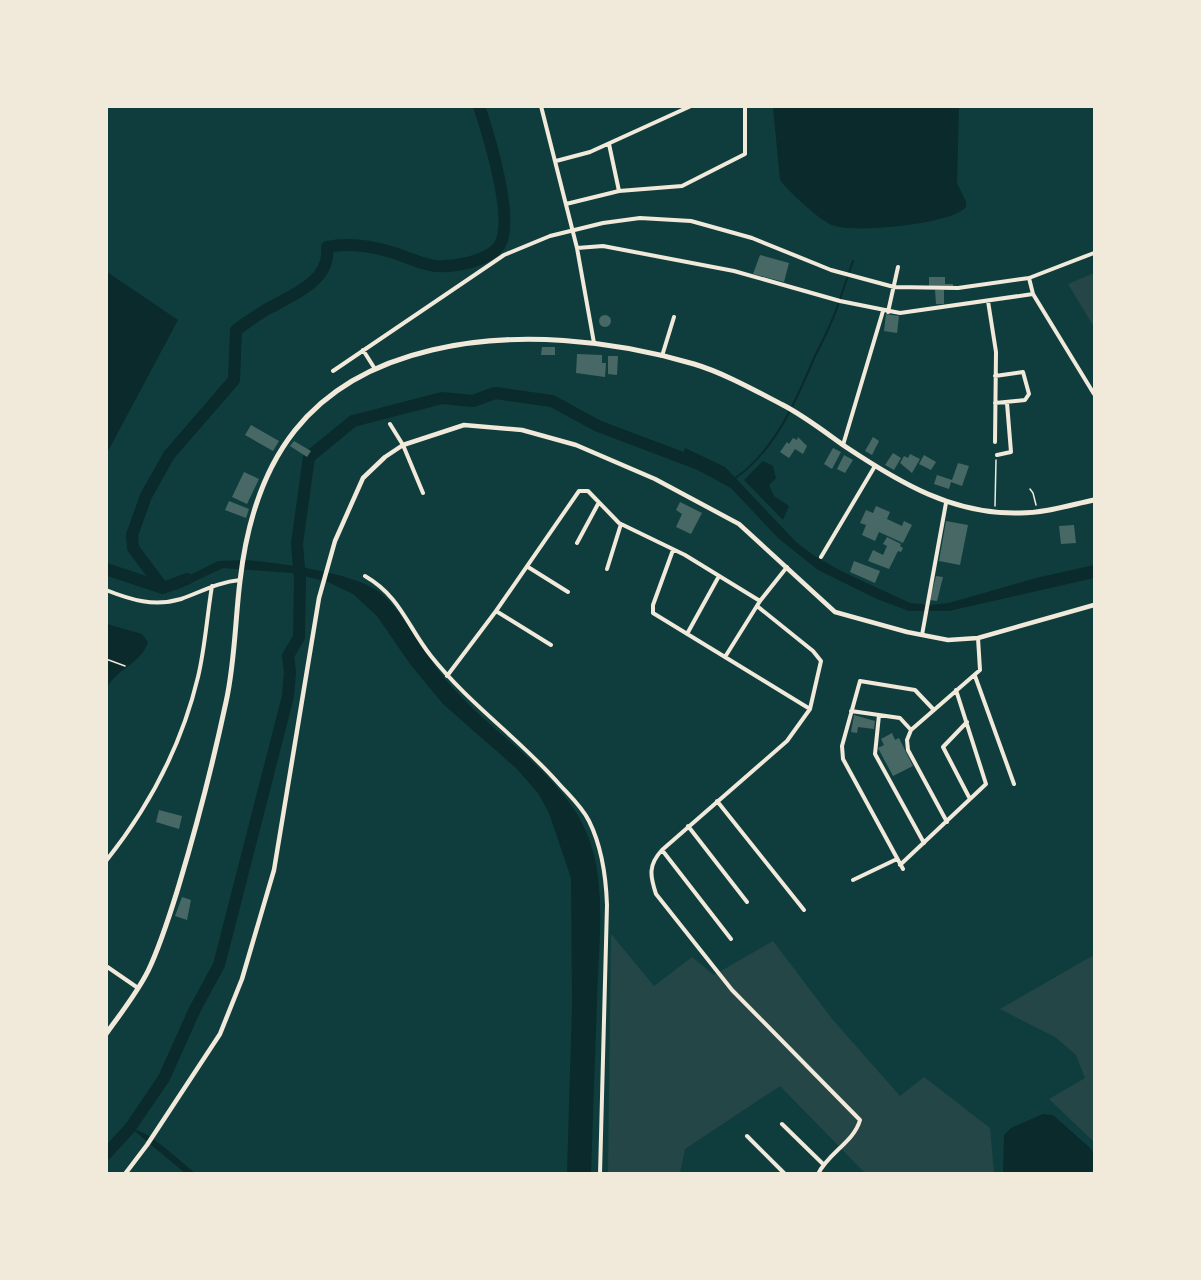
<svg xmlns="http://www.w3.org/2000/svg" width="1201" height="1280" font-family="'DM Sans',sans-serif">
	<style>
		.green { fill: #244646 }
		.water { fill: #0a2a2b }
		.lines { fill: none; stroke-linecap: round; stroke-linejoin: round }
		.stream { stroke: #0a2a2b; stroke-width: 2 }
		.river { stroke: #0a2a2b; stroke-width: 12 }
		.building { fill: #486865 }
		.path { stroke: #f1e9da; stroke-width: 1.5 }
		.minor { stroke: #f1e9da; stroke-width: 4 }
		.tertiary { stroke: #f1e9da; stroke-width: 4.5 }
		.secondary { stroke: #f1e9da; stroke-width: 5 }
	</style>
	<rect width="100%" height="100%" fill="#0f3d3e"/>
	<!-- green -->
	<path class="green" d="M1094 273V327L1068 284Z
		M611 934 654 986 692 957 714 975 773 941 833 1020 900 1096 924 1077 990 1128 994 1173H865L780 1086 685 1149 680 1173 608 1174Z
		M1094 955V1142L1049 1099 1085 1078 1076 1055 1055 1037 1000 1009Z"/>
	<!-- water -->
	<path class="water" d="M773 107H959L957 183 966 202V207C953 224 852 234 832 225 818 219 789 192 780 180Z
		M107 272 178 320 107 453Z
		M685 448 725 467 796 542 813 555 841 571 910 603 930 605 949 603 1036 578 1094 565V578L949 611H909L877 599 818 570 778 538 731 488 681 461Z
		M763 461 773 466 776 478 769 485 774 496 789 506 783 520 744 480Z
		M247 560C280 563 358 573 382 594 410 620 426 659 453 688 492 732 545 763 577 814 611 869 598 940 597 1001 595 1058 593 1116 591 1173H567L572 1005 571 878 549 813 538 793 517 769 443 704 410 664 377 616 353 594 328 582 292 573 223 568 176 590 170 580 186 577 218 561Z
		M107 624 142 634 148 642C141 664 117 668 107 688Z
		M1043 1114 1053 1115 1090 1148 1094 1154V1168L1090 1173H1003L1004 1135 1011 1128Z
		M132 1129C147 1129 182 1163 195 1173H185Z"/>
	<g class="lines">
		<!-- stream -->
		<path class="stream" d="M840 299 853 261
			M734 479C775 451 796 401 815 356 824 338 834 320 839 301"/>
		<!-- river -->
		<path class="river" d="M106 569 163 588
			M163 588 187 579
			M163 588 133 548 132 535 146 496 169 455 234 380 236 330C248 322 259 313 271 307 295 294 331 280 327 247 347 243 371 246 391 252 405 256 420 264 435 266 454 267 487 262 499 246 516 222 488 133 479 106
			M106 1154 130 1128 164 1078 195 1009 219 965 288 696 290 672 288 656 299 637 300 580 297 544 309 457 353 421 442 398 473 401 495 393 552 401 598 426 696 463"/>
	</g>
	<!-- building -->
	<path class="building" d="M760 255 789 263 784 282 753 274Z
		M929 277H945V284H953V287H929Z
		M935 290H944V304H936Z
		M886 314 899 316 897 333 884 331Z
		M599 321a6 6 0 1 1 12 0a6 6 0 1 1-12 0Z
		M542 347H555V355H541Z
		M577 354 602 355V363H606L605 377 576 373Z
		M608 356H618L617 375 608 374Z
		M251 425 279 441 273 451 245 435Z
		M798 437 807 446 803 454 795 449 789 458 780 452 787 442 789 444 793 438 797 440Z
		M873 437 879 441 872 455 865 451Z
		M294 441 311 451 307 457 290 446Z
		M833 448 841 452 832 469 824 464Z
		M893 453 901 458 894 470 885 465Z
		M910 454 920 459 912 473 900 463 904 456 908 458Z
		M844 455 853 460 845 473 837 469Z
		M924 455 936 462 931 470 919 464Z
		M958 463 969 466 962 486 951 482 949 489 934 484 937 475 952 480Z
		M244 472 259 479 247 504 232 497Z
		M229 501 249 509 246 518 225 510Z
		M680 502 702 513 691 534 676 527 682 514 676 510Z
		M876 506 890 512 887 519 902 526 904 521 912 525 903 543 879 532 875 541 862 535 866 525 860 523 866 510 873 513Z
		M946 521 968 525 960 565 939 561Z
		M1074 525 1076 543 1061 544 1059 526Z
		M887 537 901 544 900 546 903 548 901 552 898 551 889 569 868 561 873 550 883 555 887 546 883 544Z
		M854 561 880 571 875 583 850 572Z
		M936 576 943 577 937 601 930 600Z
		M854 715 875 721 874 729 858 727 857 733 851 732Z
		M892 733 895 740 899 738 913 766 893 776 878 748 884 745 881 739Z
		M159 810 182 816 179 829 156 822Z
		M182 897 191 900 187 920 175 916Z"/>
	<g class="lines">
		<!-- path -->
		<path class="path" d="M1030 489 1033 493 1036 505
			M995 506 996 460
			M106 659 125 666
			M106 685H107"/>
		<!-- minor -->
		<path class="minor" d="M541 106 577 248 594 343
			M609 144 619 191
			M556 161 590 152 691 106
			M566 204 619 191 682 186 745 154V106
			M577 248 603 246 734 271 840 301 900 313 1033 294
			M1029 278 1033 294 1094 394
			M988 301 996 352 995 442
			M888 312 898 267
			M363 350 375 369
			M662 356 674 317
			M333 371 504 255 550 236 603 223 640 218 691 221 752 238 831 270 894 287 958 288 1029 278 1094 253
			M995 403 1025 400 1029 394 1023 372 995 376
			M390 424 403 445 423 493
			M843 445 883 311
			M997 455 1011 452 1007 403
			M577 543 598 504
			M673 550 653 605V613L810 709
			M821 557 875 466
			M528 567 568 592
			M607 569 621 524
			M365 576C401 597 407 626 431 656 469 704 520 739 560 785 570 796 582 807 589 821 602 847 606 876 607 905L600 1174
			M106 590C131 600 154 607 181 599 201 592 218 582 240 580
			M757 606 813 651 821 661 810 709 787 741 662 850C648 865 650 876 656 894L732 990 860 1120C854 1142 828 1153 818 1174
			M496 611 551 645
			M687 634 719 576
			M922 635 946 503
			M725 657 760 601 787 567
			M447 676 496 611 579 491H588L619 523 685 555 760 601
			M975 676 1014 784
			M851 711 900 718 911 730
			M879 715 875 754 924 843
			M967 722 943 747 970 799
			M717 801 804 910
			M947 822 908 750 907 740 911 730 980 670 978 638
			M688 826 747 902
			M662 850 731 939
			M106 861C149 807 182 744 198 677 205 648 207 616 212 586
			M900 865 986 784 956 690
			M903 869 843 759 842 746 860 681 915 690 934 710
			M853 880 897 859
			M106 966 138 988
			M782 1124 822 1163
			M747 1136 785 1174"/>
		<!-- tertiary -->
		<path class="tertiary" d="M125 1174 147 1145 220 1034 242 979 274 870 319 598 335 541 363 478 385 457 403 445 464 425 522 430 576 445 655 479 739 524 835 612 907 632 948 640 978 638 1094 605"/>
		<!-- secondary -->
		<path class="secondary" d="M106 1034C121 1013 137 993 148 971 161 944 170 914 179 885 197 825 213 763 226 702 235 662 235 621 240 581 254 459 308 379 432 350 515 330 613 340 694 364 724 373 756 391 783 405 806 417 826 433 846 447 900 483 954 515 1020 513 1045 513 1070 505 1094 500"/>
	</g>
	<!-- border -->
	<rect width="1201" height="1280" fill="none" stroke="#f1e9da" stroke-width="216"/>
</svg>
